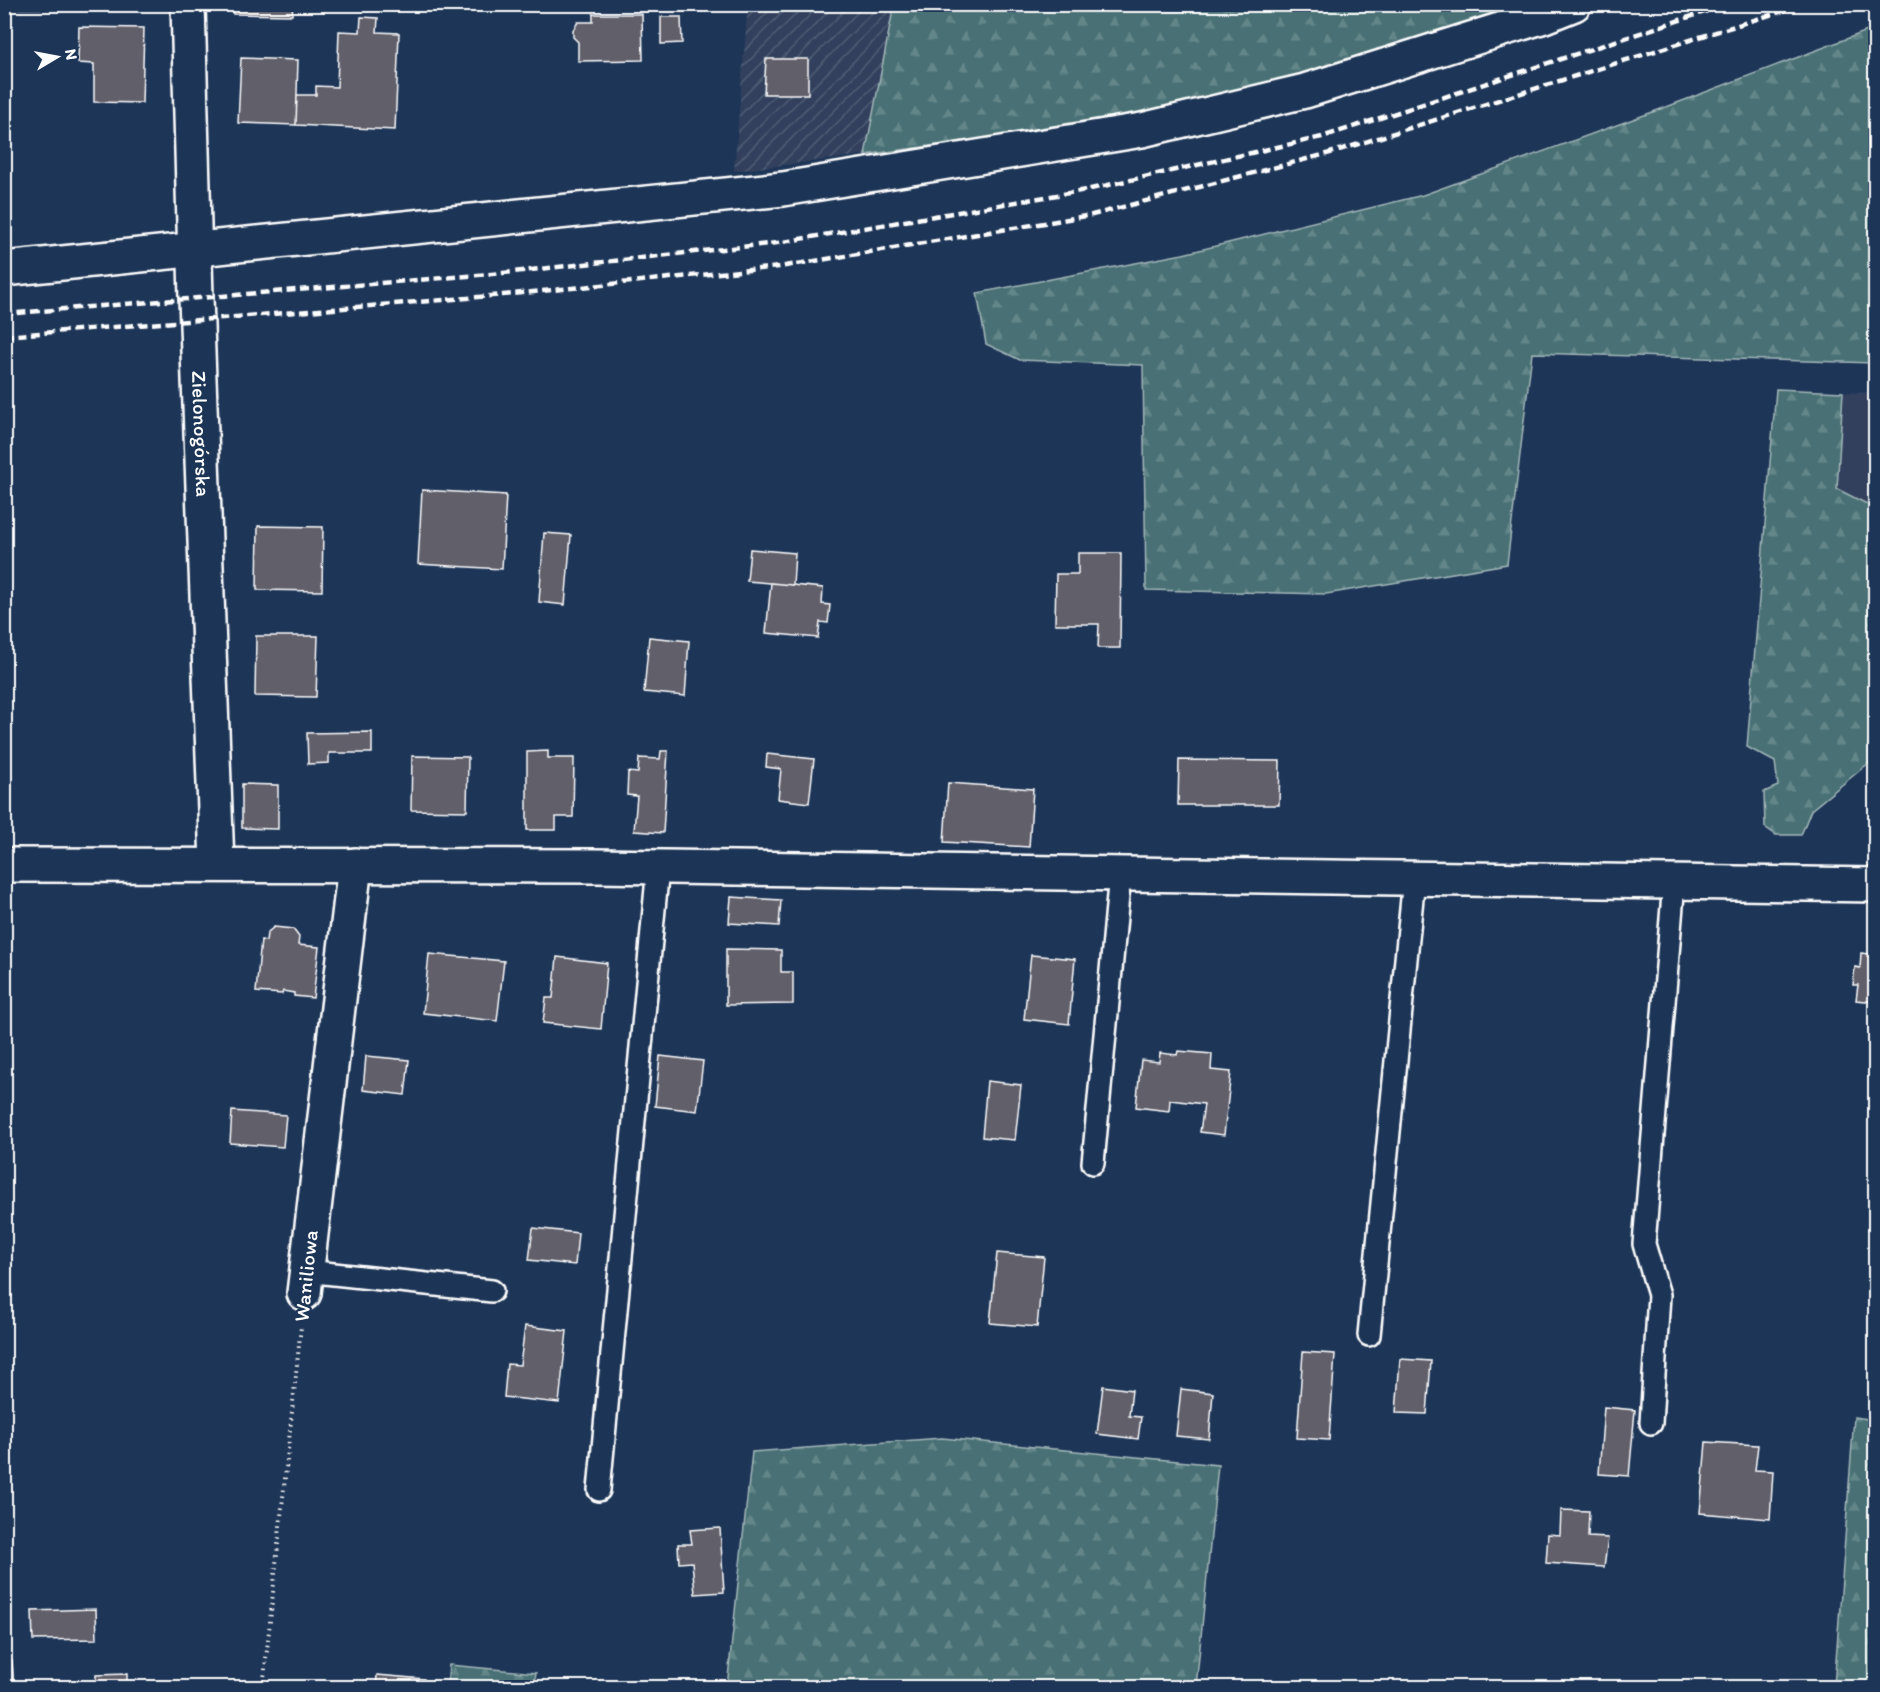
<svg xmlns="http://www.w3.org/2000/svg" width="1880" height="1692" font-family="Itim,sans-serif">
	<style>
		.built { fill: #31415d }
		.industrial { fill: url(#industrial-furrows) }
		.forest { fill: url(#forest-firs); stroke: #a4b8ba; stroke-width: 1.5 }
		.building { fill: #605e6b; stroke: #fff; stroke-width: 1.5 }
		.lines { fill: none; stroke-linecap: round; stroke-linejoin: round }
		.lane-casing { stroke: #fff; stroke-width: 26 }
		.street-casing { stroke: #fff; stroke-width: 38 }
		.path { stroke: #fff; stroke-width: 4; stroke-dasharray: 1.5 4.5; stroke-linecap: butt }
		.lane { stroke: #1d3557; stroke-width: 21 }
		.street { stroke: #1d3557; stroke-width: 33 }
		.rail { stroke: #fff; stroke-width: 4.5; stroke-dasharray: 9 4.5; stroke-linecap: butt }
		.labels { text-anchor: middle; stroke-width: 4.5; stroke-linejoin: round; paint-order: stroke }
		.street-label { font-size: 21px; fill: #fff; stroke: #1d3557 }
	</style>
	<defs>
		<pattern id="industrial-furrows" width="10" height="10" patternUnits="userSpaceOnUse" patternTransform="scale(1.5)"><rect width="10" height="10" fill="#31415d"/><path d="M-1 1l2-2M0 10L10 0M9 11l2-2" fill="none" stroke="#505e75"/></pattern>
		<pattern id="forest-firs" width="22" height="20" patternUnits="userSpaceOnUse" patternTransform="scale(1.5)"><rect width="22" height="20" fill="#497174"/><path d="M5 1l3.5 6h-7zM16 11l3.5 6h-7z" fill="#648689"/></pattern>
	</defs>
	<rect width="100%" height="100%" fill="#1d3557"/>
	<filter id="ink" filterUnits="userSpaceOnUse"><feTurbulence type="fractalNoise" baseFrequency=".0167" numOctaves="2"/><feDisplacementMap in="SourceGraphic" scale="12" xChannelSelector="R" yChannelSelector="G"/><feConvolveMatrix kernelMatrix="1 2 1 2 8 2 1 2 1" color-interpolation-filters="sRGB"/></filter>
	<g filter="url(#ink)">
		<!-- built -->
		<path class="built" d="M1843 392 1875 393V556L1871 506 1837 489Z"/>
		<!-- industrial -->
		<path class="industrial" d="M748 5H894L865 155 734 171Z"/>
		<!-- forest -->
		<path class="forest" d="M894 5H1528L1372 61 1174 112 865 155Z
			M1875 28V363L1532 353 1507 564 1326 594 1146 590 1143 365 1020 360 986 344 977 293 1183 254 1423 195 1661 109Z
			M1776 389 1843 392 1837 489 1871 506 1876 556 1875 758 1811 810 1801 835H1776L1765 827 1764 792 1778 786 1775 762 1747 747Z
			M1854 1417 1875 1420V1687H1834Z
			M942 1438 1218 1465 1196 1687H727L752 1452Z
			M449 1665 536 1673 534 1687H447Z"/>
		<!-- building -->
		<path class="building" d="M17 4H59V8H17Z
			M233 4H293L292 15 233 14Z
			M593 14H642L643 60 578 61V42L573 37V30L578 22H593Z
			M361 17 378 18 377 32 399 33 395 130 296 125 297 95H316V86L337 87 339 31 360 32Z
			M661 17H681L682 43 661 44Z
			M79 27 144 28 142 103 94 102V64L78 63Z
			M241 58 298 60 296 125 238 123Z
			M766 59H808V94H764Z
			M422 490 506 495 502 569 418 564Z
			M258 526 323 527 322 591 257 590Z
			M544 533 571 535 565 605 539 602Z
			M750 549 795 553 793 585 747 581Z
			M1078 553H1121L1120 648H1098L1099 624H1055L1056 574H1078Z
			M771 583 823 588 822 604 830 605 828 623 820 622 818 638 766 633Z
			M256 636H318L316 697 255 696Z
			M649 637 689 641 685 696 644 692Z
			M372 732V753H329V763L308 764 307 733Z
			M548 751V758H574L573 817H556V830H527V752Z
			M661 751H668L663 833 634 831 637 796 627 795 628 772 638 773 639 758 660 759Z
			M767 754 814 759 809 803 778 799 781 769 766 767Z
			M412 756 468 757 467 811 411 810Z
			M1179 760 1280 761 1279 805H1178Z
			M948 783 1033 789 1029 847 944 842Z
			M242 784 278 785V829L242 828Z
			M731 897 781 900 779 926 729 923Z
			M274 927 293 929 299 937 298 945 319 947 313 998 294 996V993L283 991 282 994 256 992 261 940 266 941 267 933Z
			M726 949 781 950V972H793V1004L726 1005Z
			M1861 953 1876 955V1002L1856 1000 1858 985H1853L1855 967 1860 968Z
			M429 954 504 961 497 1021 423 1013Z
			M1031 955 1075 959 1069 1024 1024 1019Z
			M557 957 607 963 601 1029 543 1023 546 998H553Z
			M1178 1051 1212 1054 1211 1070 1231 1072 1224 1135 1200 1132 1204 1104 1170 1100 1169 1111 1136 1107 1141 1060 1159 1062 1160 1053 1177 1055Z
			M366 1056 409 1060 405 1095 363 1090Z
			M660 1056 703 1061 697 1111 655 1106Z
			M987 1081 1021 1085 1015 1140 982 1137Z
			M232 1111 286 1115 283 1147 230 1143Z
			M533 1228 578 1233 575 1265 529 1260Z
			M997 1253 1044 1257 1037 1327 990 1323Z
			M525 1326 567 1331 559 1403 504 1397 507 1364 520 1365Z
			M1303 1352 1335 1354 1329 1440 1297 1438Z
			M1400 1359 1431 1361 1427 1414 1396 1413Z
			M1103 1386 1132 1390 1129 1416 1141 1417 1138 1439 1097 1434Z
			M1181 1389 1213 1393 1209 1439 1176 1436Z
			M1604 1407 1635 1410 1629 1476 1599 1474Z
			M1706 1442 1758 1445 1755 1470 1773 1471 1770 1519 1700 1513Z
			M1561 1510 1589 1511 1588 1537 1608 1538 1604 1567 1546 1563 1548 1534 1560 1535Z
			M720 1528 724 1592 695 1594 692 1562 679 1563 678 1544H692L690 1530Z
			M96 1609 97 1639 33 1640 32 1611Z
			M12 1660 14 1688H4V1661Z
			M127 1674V1688H96V1675Z
			M377 1675 424 1679V1688H376Z"/>
		<g class="lines">
			<defs>
				<path id="lane" d="M1093 1163 1120 874
					M306 1271 492 1291
					M1369 1335 1414 878
					M1651 1423 1659 1295 1644 1244 1674 882
					M599 1490 658 867"/>
				<g id="street">
					<path id="s1" d="M188 4 196 298 217 864"/>
					<path d="M4 269 783 189 1142 130 1305 91 1544 16 1574 4"/>
					<path d="M4 865 595 866 1876 885"/>
					<path d="M304 1293 355 865"/>
				</g>
			</defs>
			<!-- lane casing -->
			<use href="#lane" class="lane-casing"/>
			<!-- street casing -->
			<use href="#street" class="street-casing"/>
			<!-- path -->
			<path class="path" d="M263 1688 301 1326"/>
			<!-- lane -->
			<use href="#lane" class="lane"/>
			<!-- street -->
			<use href="#street" class="street"/>
			<!-- rail -->
			<path class="rail" d="M4 314 503 273 777 243 1086 190 1322 137 1729 4
				M4 336 503 295 779 267 1092 215 1330 153 1805 4"/>
		</g>
	</g>
	<g class="labels">
		<!-- street labels -->
		<g class="street-label">
			<text dy="7" stroke="none"><textPath href="#s1" startOffset="430">Zielonogórska</textPath></text>
			<text transform="translate(306 1276) rotate(-84)" y="7">Waniliowa</text>
		</g>
	</g>
	<!-- margin -->
	<rect width="1880" height="1692" fill="none" stroke="#1d3557" stroke-width="24"/>
	<rect x="12" y="12" width="1856" height="1668" fill="none" stroke="#fff" stroke-width="2" filter="url(#ink)"/>
	<!-- north arrow -->
	<g transform="translate(57 57) rotate(80)" stroke="#1d3557" stroke-width="4.5" paint-order="stroke">
	<path d="M0-4.5L10 22L0 15L-10 22Z" fill="#ffffff"/>
	<text y="-9" font-size="16" font-weight="bold" text-anchor="middle" fill="#ffffff">N</text>
	</g>
</svg>
